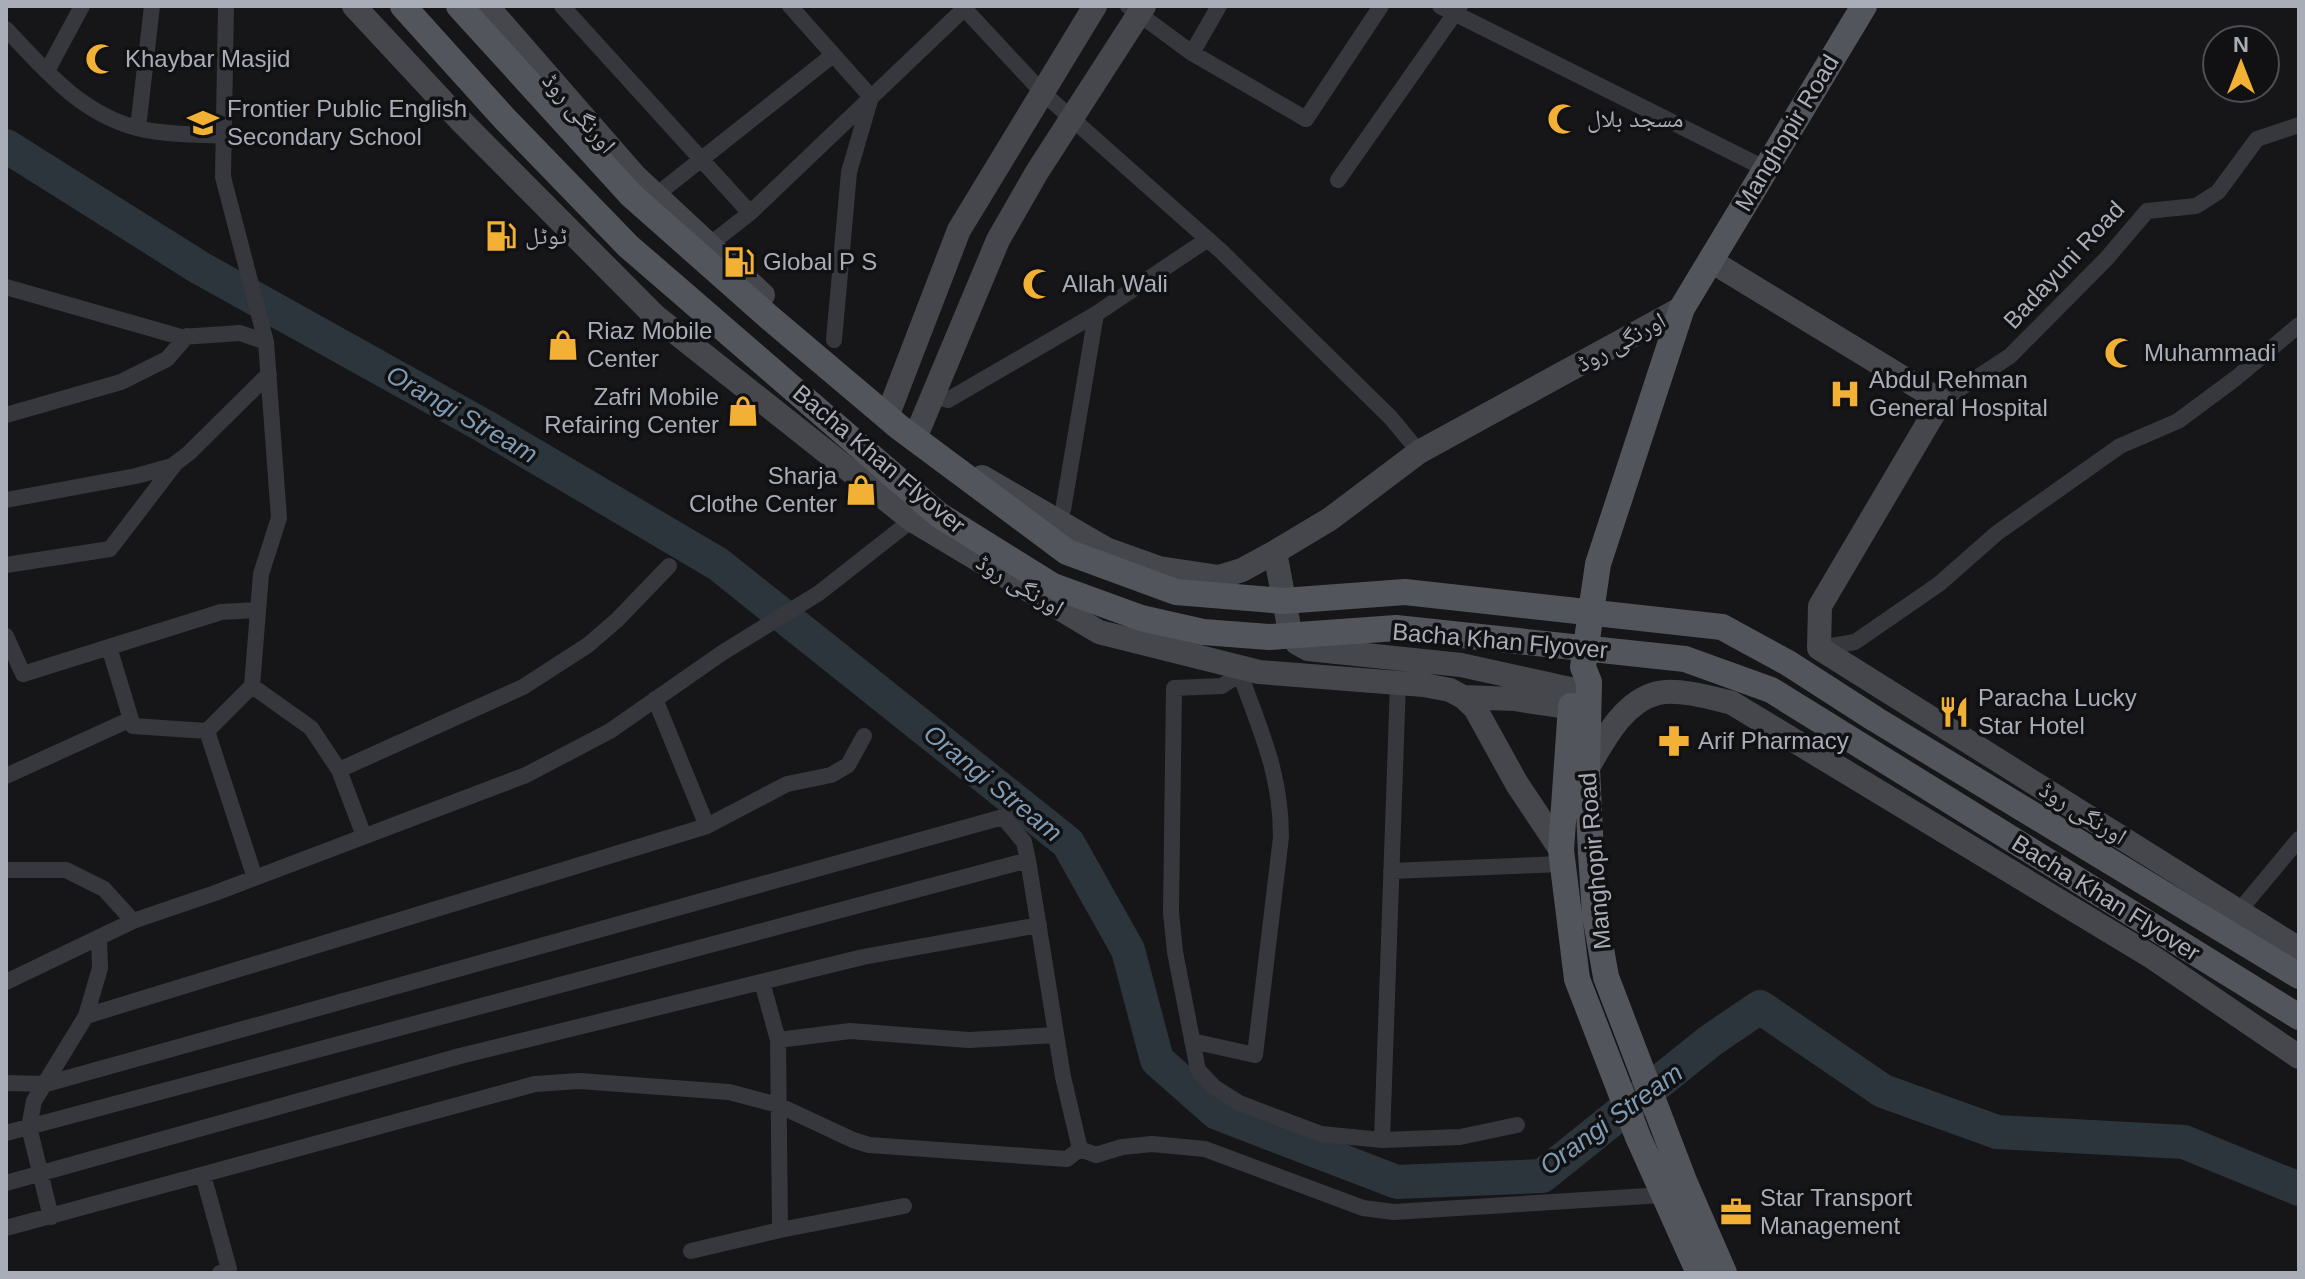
<svg xmlns="http://www.w3.org/2000/svg" width="2305" height="1279" font-family="Helvetica,'Noto Naskh Arabic',sans-serif">
	<style>
		.lines { fill: none; stroke-linecap: round; stroke-linejoin: round }
		.river { stroke: #2c353c; stroke-width: 34 }
		.street { stroke: #37383d; stroke-width: 16 }
		.secondary { stroke: #45474d; stroke-width: 24 }
		.primary { stroke: #53555c; stroke-width: 26 }
		.primary-bridge { stroke: #53555c; stroke-width: 26 }
		.labels { text-anchor: middle; stroke-width: 7; stroke-linejoin: round; paint-order: stroke }
		.poi-label { font-size: 24px; fill: #a8adb8; stroke: #111113; text-anchor: start }
		.street-label { font-size: 24px; fill: #a8adb8; stroke: #111113 }
		.water-label { font-size: 26px; font-style: italic; fill: #7f9bb3; stroke: #111113 }
	</style>
	<rect width="100%" height="100%" fill="#161618"/>
	<g class="lines">
		<!-- river -->
		<path class="river" d="M6 146 200 268 484 426 718 564 1068 843 1128 950 1157 1060 1217 1113 1397 1182 1542 1176 1710 1041 1760 1007 1883 1091 1997 1132 2184 1142 2299 1189"/>
		<!-- street -->
		<path class="street" d="M226 6 223 177 266 342 279 518 261 574 252 686 207 731 255 878
			M562 6 750 213 709 245
			M790 6 871 97 849 172 834 340
			M962 6 1042 92 1222 252 1391 418 1419 452
			M1128 6 1192 53 1306 119 1381 6
			M1440 6 1766 169
			M6 29C45 70 80 113 137 128 164 135 195 134 223 136
			M1192 53 1219 6
			M47 71 82 6
			M138 128 152 6
			M1338 180 1460 6
			M655 196 833 55
			M750 213 967 6
			M6 287 181 337 240 333 266 342
			M934 396 948 400 1096 314 1208 239
			M1941 401 2010 356 2107 258 2147 211 2196 206 2218 192 2257 139 2299 125
			M6 415 121 382 167 359 187 336
			M6 500 136 476 172 466 189 453 269 374
			M1063 510 1096 314
			M6 565 110 549 175 464
			M6 636 23 674 221 612 258 610
			M109 647 133 726 207 731
			M1819 648 1855 642 1939 584 1997 533 2120 446 2178 421 2236 378 2299 325
			M1247 669 1222 686 1174 688 1171 912 1175 952 1198 1070 1214 1087 1239 1103 1321 1134 1382 1140 1460 1137 1517 1125
			M252 686 311 728 339 770 364 836
			M655 699 707 826
			M339 770 523 687 588 645 617 620 669 566
			M6 776 131 719
			M6 870H66L104 889 133 921 215 893 526 775 610 731 722 653 819 593 912 520
			M1391 871 1563 864
			M2239 911 2299 839
			M6 982 133 921
			M762 982 778 1040 780 1230
			M86 1016 707 826 787 784 831 775 848 765 864 736
			M778 1040 850 1031 969 1040 1056 1035
			M1192 1041 1255 1055 1281 837C1281 774 1261 732 1240 674
			M6 1083 46 1084 1003 817 1024 842 1028 860 1063 1077 1080 1149 1096 1155 1122 1147 1152 1144 1205 1149 1363 1208 1394 1212 1663 1195
			M6 1133 1028 860
			M1382 1140 1398 683
			M203 1175 229 1269 220 1273
			M6 1183 460 1056 863 957 1039 925
			M51 1217 29 1127 34 1101 86 1016 100 968 99 937
			M6 1228 535 1084 579 1081 729 1092 778 1105 853 1140 869 1145 1067 1159 1080 1149
			M691 1251 780 1230 904 1206"/>
		<!-- secondary -->
		<path class="secondary" d="M354 6 461 121 655 316 912 520 1099 632 1259 672 1424 685 1450 690 1463 697 1475 708 1517 784 1561 850
			M487 6 634 175 763 295
			M1711 261 1941 401 1820 606 1819 648 2299 949
			M890 409 959 230 1095 6
			M918 431 998 240 1037 172 1144 6
			M982 477 1106 549 1159 568 1219 577 1242 570 1275 552 1330 519 1419 452 1682 308
			M1275 552 1290 632 1297 643 1308 649 1461 665 1588 693
			M1463 697 1514 699 1587 710
			M1587 769C1603 742 1623 701 1658 693 1678 688 1712 698 1732 703L2152 957 2299 1057"/>
		<!-- primary -->
		<path class="primary" d="M1571 706 1561 850 1577 979 1638 1137 1699 1273
			M1724 1273 1684 1181 1606 977 1595 915 1591 853 1587 769 1589 682 1583 667 1598 564 1682 308 1864 6"/>
		<!-- primary-bridge -->
		<path class="primary-bridge" d="M403 6 504 118 628 246 939 515 1053 586 1141 618 1203 632 1269 637 1396 628 1685 659 1771 690 2299 1017
			M459 6 631 195 770 318 899 427 1067 552 1176 592 1283 601 1405 592 1722 627 1788 663 1875 719 2299 976"/>
	</g>
	<!-- icons -->
	<defs>
		<symbol id="mosque-bare" viewBox="-9 -9 18 18"><path d="M3.5-4.9A6 6 0 1 0 3.5 4.9A5 5 0 1 1 3.5-4.9Z" fill="#f2b134" stroke="#111113" stroke-width="2.5" paint-order="stroke"/></symbol>
		<symbol id="school-bare" viewBox="-9 -9 18 18"><path d="M0-5L7-2L0 1L-7-2ZM-4 1L0 2.5L4 1V4Q0 6-4 4Z" fill="#f2b134" stroke="#111113" stroke-width="2.5" paint-order="stroke"/></symbol>
		<symbol id="fuel-bare" viewBox="-9 -9 18 18"><path d="M-5.5-6h7V0h2V4h1.3V-2.5L3-4.5l.8-.8L6-3V5H2.5V1h-1V6h-7ZM-4.2-4.7v3.2H.2V-4.7Z" fill="#f2b134" stroke="#111113" stroke-width="2.5" paint-order="stroke"/></symbol>
		<symbol id="shop-bare" viewBox="-9 -9 18 18"><path d="M-5-2.5h2.3a2.7 3.5 0 0 1 5.4 0H5L5.5 6h-11ZM-1.5-2.5h3a1.5 2.3 0 0 0-3 0Z" fill="#f2b134" stroke="#111113" stroke-width="2.5" paint-order="stroke"/></symbol>
		<symbol id="hospital-bare" viewBox="-9 -9 18 18"><path d="M-5-5h3v3.5h4V-5h3V5h-3V1.5h-4V5h-3Z" fill="#f2b134" stroke="#111113" stroke-width="2.5" paint-order="stroke"/></symbol>
		<symbol id="restaurant-bare" viewBox="-9 -9 18 18"><path d="M-5-6h1v4h1v-4h1v4h1v-4h1v5L-1.5 .5V6h-2V.5L-5-1ZM5-6V6H3V1.5H1.5Q1.5-4 5-6Z" fill="#f2b134" stroke="#111113" stroke-width="2.5" paint-order="stroke"/></symbol>
		<symbol id="pharmacy-bare" viewBox="-9 -9 18 18"><path d="M-2-6h4v4h4v4h-4v4h-4v-4h-4v-4h4Z" fill="#f2b134" stroke="#111113" stroke-width="2.5" paint-order="stroke"/></symbol>
		<symbol id="office-bare" viewBox="-9 -9 18 18"><path d="M-6-3h4V-5.5h4V-3h4V5H-6ZM-1-4.5V-3h2v-1.5ZM-6 0V1H6V0Z" fill="#f2b134" stroke="#111113" stroke-width="2.5" paint-order="stroke"/></symbol>
	</defs>
	<g fill-rule="evenodd">
		<use href="#mosque-bare" x="79" y="37" width="44" height="44"/>
		<use href="#mosque-bare" x="1541" y="97" width="44" height="44"/>
		<use href="#school-bare" x="181" y="101" width="44" height="44"/>
		<use href="#fuel-bare" x="479" y="214" width="44" height="44"/>
		<use href="#fuel-bare" x="717" y="240" width="44" height="44"/>
		<use href="#mosque-bare" x="1016" y="262" width="44" height="44"/>
		<use href="#shop-bare" x="541" y="323" width="44" height="44"/>
		<use href="#mosque-bare" x="2098" y="331" width="44" height="44"/>
		<use href="#hospital-bare" x="1823" y="372" width="44" height="44"/>
		<use href="#shop-bare" x="721" y="389" width="44" height="44"/>
		<use href="#shop-bare" x="839" y="468" width="44" height="44"/>
		<use href="#restaurant-bare" x="1932" y="690" width="44" height="44"/>
		<use href="#pharmacy-bare" x="1652" y="719" width="44" height="44"/>
		<use href="#office-bare" x="1714" y="1190" width="44" height="44"/>
	</g>
	<g class="labels">
		<!-- poi labels -->
		<g class="poi-label">
			<text x="125" y="67">Khaybar Masjid</text>
			<text x="227" y="117">Frontier Public English<tspan x="227" dy="28">Secondary School</tspan></text>
			<text x="1587" y="127">مسجد بلال</text>
			<text x="525" y="244">ٹوٹل</text>
			<text x="763" y="270">Global P S</text>
			<text x="1062" y="292">Allah Wali</text>
			<text x="587" y="339">Riaz Mobile<tspan x="587" dy="28">Center</tspan></text>
			<text x="2144" y="361">Muhammadi</text>
			<text x="1869" y="388">Abdul Rehman<tspan x="1869" dy="28">General Hospital</tspan></text>
			<text x="719" y="405" text-anchor="end">Zafri Mobile<tspan x="719" dy="28">Refairing Center</tspan></text>
			<text x="837" y="484" text-anchor="end">Sharja<tspan x="837" dy="28">Clothe Center</tspan></text>
			<text x="1978" y="706">Paracha Lucky<tspan x="1978" dy="28">Star Hotel</tspan></text>
			<text x="1698" y="749">Arif Pharmacy</text>
			<text x="1760" y="1206">Star Transport<tspan x="1760" dy="28">Management</tspan></text>
		</g>
		<!-- street labels -->
		<g class="street-label">
			<text transform="translate(579 113) rotate(49)" y="8">اورنگی روڈ</text>
			<text transform="translate(1787 133) rotate(-59)" y="8">Manghopir Road</text>
			<text transform="translate(2064 265) rotate(-47)" y="8">Badayuni Road</text>
			<text transform="translate(1621 342) rotate(-29)" y="8">اورنگی روڈ</text>
			<text transform="translate(879 459) rotate(40)" y="8">Bacha Khan Flyover</text>
			<text transform="translate(1020 585) rotate(31)" y="8">اورنگی روڈ</text>
			<text transform="translate(1500 641) rotate(5)" y="8">Bacha Khan Flyover</text>
			<text transform="translate(2083 813) rotate(32)" y="8">اورنگی روڈ</text>
			<text transform="translate(1595 861) rotate(-95)" y="8">Manghopir Road</text>
			<text transform="translate(2106 898) rotate(32)" y="8">Bacha Khan Flyover</text>
		</g>
		<!-- water labels -->
		<g class="water-label">
			<text transform="translate(462 414) rotate(30)" y="9">Orangi Stream</text>
			<text transform="translate(993 783) rotate(39)" y="9">Orangi Stream</text>
			<text transform="translate(1611 1119) rotate(-36)" y="9">Orangi Stream</text>
		</g>
	</g>
	<!-- border -->
	<rect width="2305" height="1279" fill="none" stroke="#a8adb8" stroke-width="16"/>
	<!-- north arrow -->
	<g transform="translate(2241 64)"><circle r="38" fill="#111113" stroke="#4d4f55" stroke-width="2"/>
	<path d="M0-6L14 30L0 20L-14 30Z" fill="#f2b134"/>
	<text y="-12" font-size="22" font-weight="bold" text-anchor="middle" fill="#a8adb8">N</text>
	</g>
</svg>
